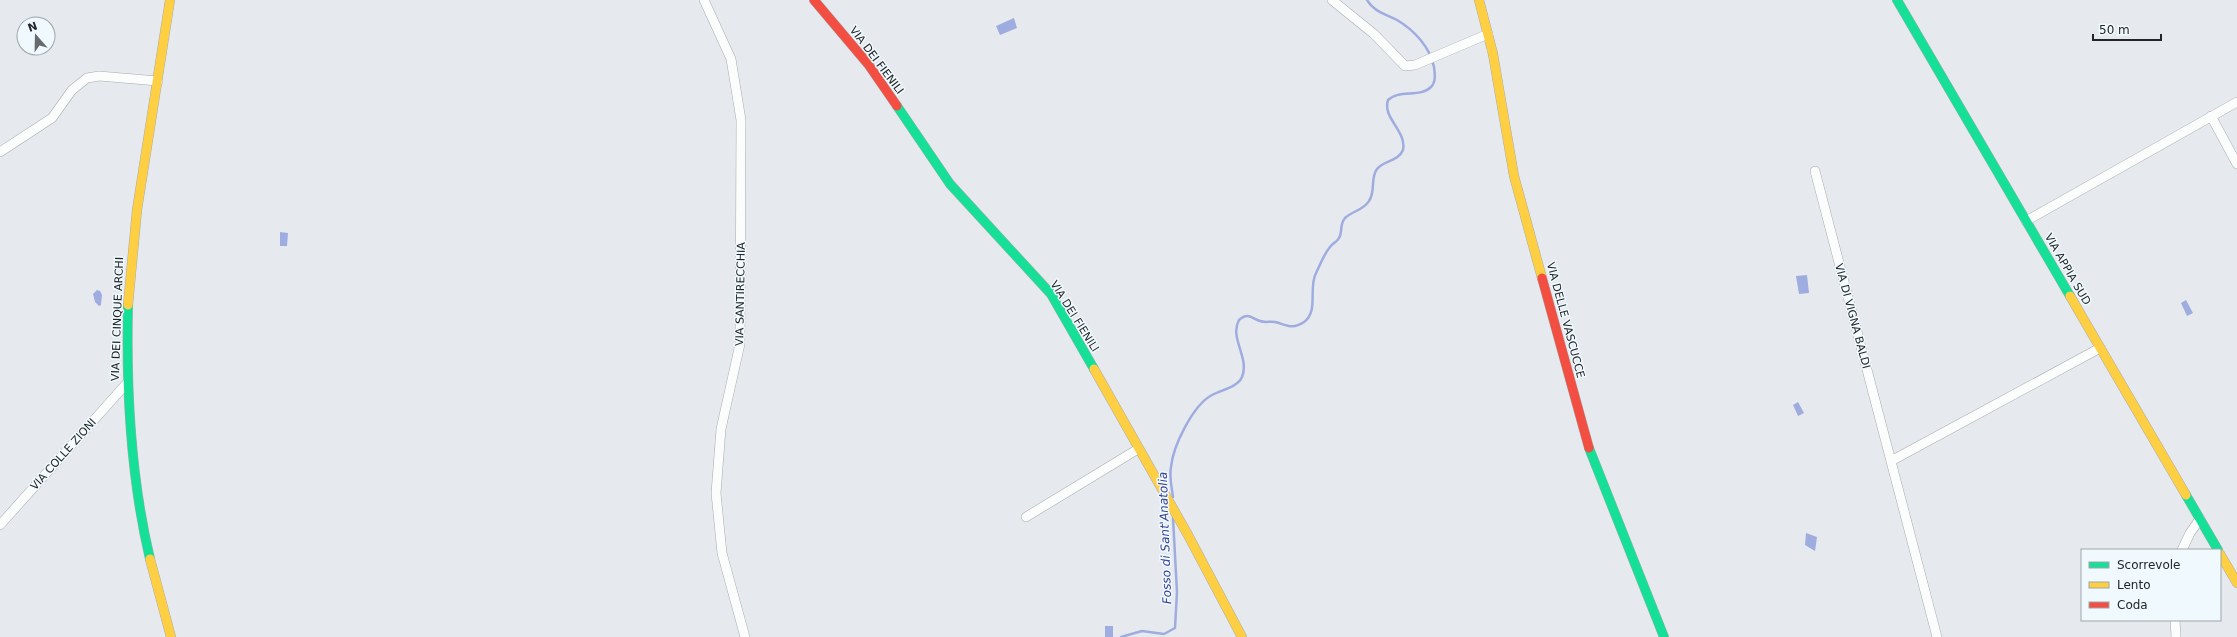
<svg xmlns="http://www.w3.org/2000/svg" width="2237" height="637" font-family="'DejaVu Sans',sans-serif">
	<style>
		.water { fill: #9facdf }
		.lines { fill: none; stroke-linecap: round; stroke-linejoin: round }
		.stream { stroke: #9facdf; stroke-width: 2.5 }
		.street-casing { stroke: #a7abad; stroke-width: 10 }
		.fast-casing { stroke: #a7abad; stroke-width: 10 }
		.slow-casing { stroke: #a7abad; stroke-width: 10 }
		.jam-casing { stroke: #a7abad; stroke-width: 10 }
		.street { stroke: #fbfcfc; stroke-width: 9 }
		.fast { stroke: #16e098; stroke-width: 9 }
		.slow { stroke: #ffcf43; stroke-width: 9 }
		.jam { stroke: #f24e42; stroke-width: 9 }
		.labels { text-anchor: middle; stroke-width: 3; stroke-linejoin: round; paint-order: stroke }
		.street-label { font-size: 11px; fill: #222628; stroke: #f0f9fe }
		.water-label { font-size: 12px; font-style: italic; fill: #364296; stroke: #f0f9fe }
	</style>
	<rect width="100%" height="100%" fill="#e6eaee"/>
	<!-- water -->
	<path class="water" d="M1014 18 1017 28 1000 35 996 26Z
		M280 232 288 233 287 246H280Z
		M1807 275 1809 293 1799 294 1796 276Z
		M97 290 100 291 102 295 101 305 99 306 95 302 93 294Z
		M2186 300 2193 313 2187 316 2181 303Z
		M1798 402 1804 413 1798 416 1793 405Z
		M1806 533 1817 537 1815 551 1805 545Z
		M1105 626H1113V637H1105Z"/>
	<g class="lines">
		<!-- stream -->
		<path class="stream" d="M1173 497C1172 488 1169 477 1171 467 1173 446 1193 405 1212 395 1221 390 1238 387 1242 377 1250 358 1229 338 1239 320 1248 312 1251 318 1260 321 1265 323 1270 321 1275 322 1287 325 1292 330 1304 322 1319 311 1308 288 1316 273 1320 265 1324 254 1330 247 1333 243 1337 242 1339 238 1343 232 1339 225 1345 218 1352 211 1364 210 1369 201 1376 191 1370 178 1377 169 1384 160 1398 162 1403 150 1407 131 1382 118 1388 100 1399 89 1420 98 1431 87 1436 82 1435 74 1434 67 1430 47 1414 30 1397 20 1386 14 1374 12 1367 0
			M1121 637 1142 631 1164 634 1175 628 1177 592 1173 518"/>
		<defs>
			<path id="street" d="M704 0 731 59 741 120 740 344 721 429 716 493 722 553 745 637
				M1332 0 1374 34 1405 66 1415 65 1488 34
				M2211 116 2237 164
				M0 152 52 118 72 90 87 78 99 76 158 81
				M1815 171 1937 637
				M2026 221 2237 102
				M1891 461 2100 348
				M1026 517 1138 449
				M0 525 127 383
				M2182 550 2190 533 2200 519
				M2175 620 2176 637"/>
			<path id="fast" d="M1897 0 2070 296
				M897 106 950 184 1051 294 1094 369
				M128 305C126 390 130 475 150 559
				M1589 448 1664 637
				M2186 495 2218 550"/>
			<path id="slow" d="M1479 0 1493 54 1514 176 1542 278
				M2070 296 2186 495
				M128 305 137 210 170 0
				M1094 369 1188 535 1242 637
				M2220 554 2237 583
				M150 559 171 637"/>
			<path id="jam" d="M814 0 868 64 897 106
				M1542 278 1589 448"/>
		</defs>
		<!-- street casing -->
		<use href="#street" class="street-casing"/>
		<!-- fast casing -->
		<use href="#fast" class="fast-casing"/>
		<!-- slow casing -->
		<use href="#slow" class="slow-casing"/>
		<!-- jam casing -->
		<use href="#jam" class="jam-casing"/>
		<!-- street -->
		<use href="#street" class="street"/>
		<!-- fast -->
		<use href="#fast" class="fast"/>
		<!-- slow -->
		<use href="#slow" class="slow"/>
		<!-- jam -->
		<use href="#jam" class="jam"/>
	</g>
	<g class="labels">
		<!-- street labels -->
		<g class="street-label">
			<text transform="translate(877 60) rotate(53)" y="4">VIA DEI FIENILI</text>
			<text transform="translate(2068 269) rotate(60)" y="4">VIA APPIA SUD</text>
			<text transform="translate(740 294) rotate(-89)" y="4">VIA SANTIRECCHIA</text>
			<text transform="translate(1075 316) rotate(58)" y="4">VIA DEI FIENILI</text>
			<text transform="translate(1853 316) rotate(75)" y="4">VIA DI VIGNA BALDI</text>
			<text transform="translate(117 319) rotate(-88)" y="4">VIA DEI CINQUE ARCHI</text>
			<text transform="translate(1566 320) rotate(75)" y="4">VIA DELLE VASCUCCE</text>
			<text transform="translate(63 454) rotate(-48)" y="4">VIA COLLE ZIONI</text>
		</g>
		<!-- water labels -->
		<g class="water-label">
			<text transform="translate(1165 538) rotate(-92)" y="4">Fosso di Sant'Anatolia</text>
		</g>
	</g>
	<!-- legend -->
	<rect x="2081" y="549" width="140" height="72" fill="#f0f9fe" stroke="#9ea5a8"/>
	<rect x="2089" y="562" width="20" height="6" fill="#16e098" stroke="#9ea5a8"/>
	<text x="2117" y="569" font-size="12" fill="#222628">Scorrevole</text>
	<rect x="2089" y="582" width="20" height="6" fill="#ffcf43" stroke="#9ea5a8"/>
	<text x="2117" y="589" font-size="12" fill="#222628">Lento</text>
	<rect x="2089" y="602" width="20" height="6" fill="#f24e42" stroke="#9ea5a8"/>
	<text x="2117" y="609" font-size="12" fill="#222628">Coda</text>
	<!-- north arrow -->
	<g transform="translate(36 36) rotate(340)"><circle r="19" fill="#f0f9fe" stroke="#9ea5a8"/>
	<path d="M0-3L7 15L0 10L-7 15Z" fill="#676b6d"/>
	<text y="-6" font-size="11" font-weight="bold" text-anchor="middle" fill="#222628">N</text>
	</g>
	<!-- scale -->
	<path d="M2093 34v6h68v-6" fill="none" stroke="#222628" stroke-width="2"/>
	<text x="2099" y="34" font-size="12" fill="#222628" stroke="#f0f9fe" stroke-width="3" paint-order="stroke">50 m</text>
</svg>
